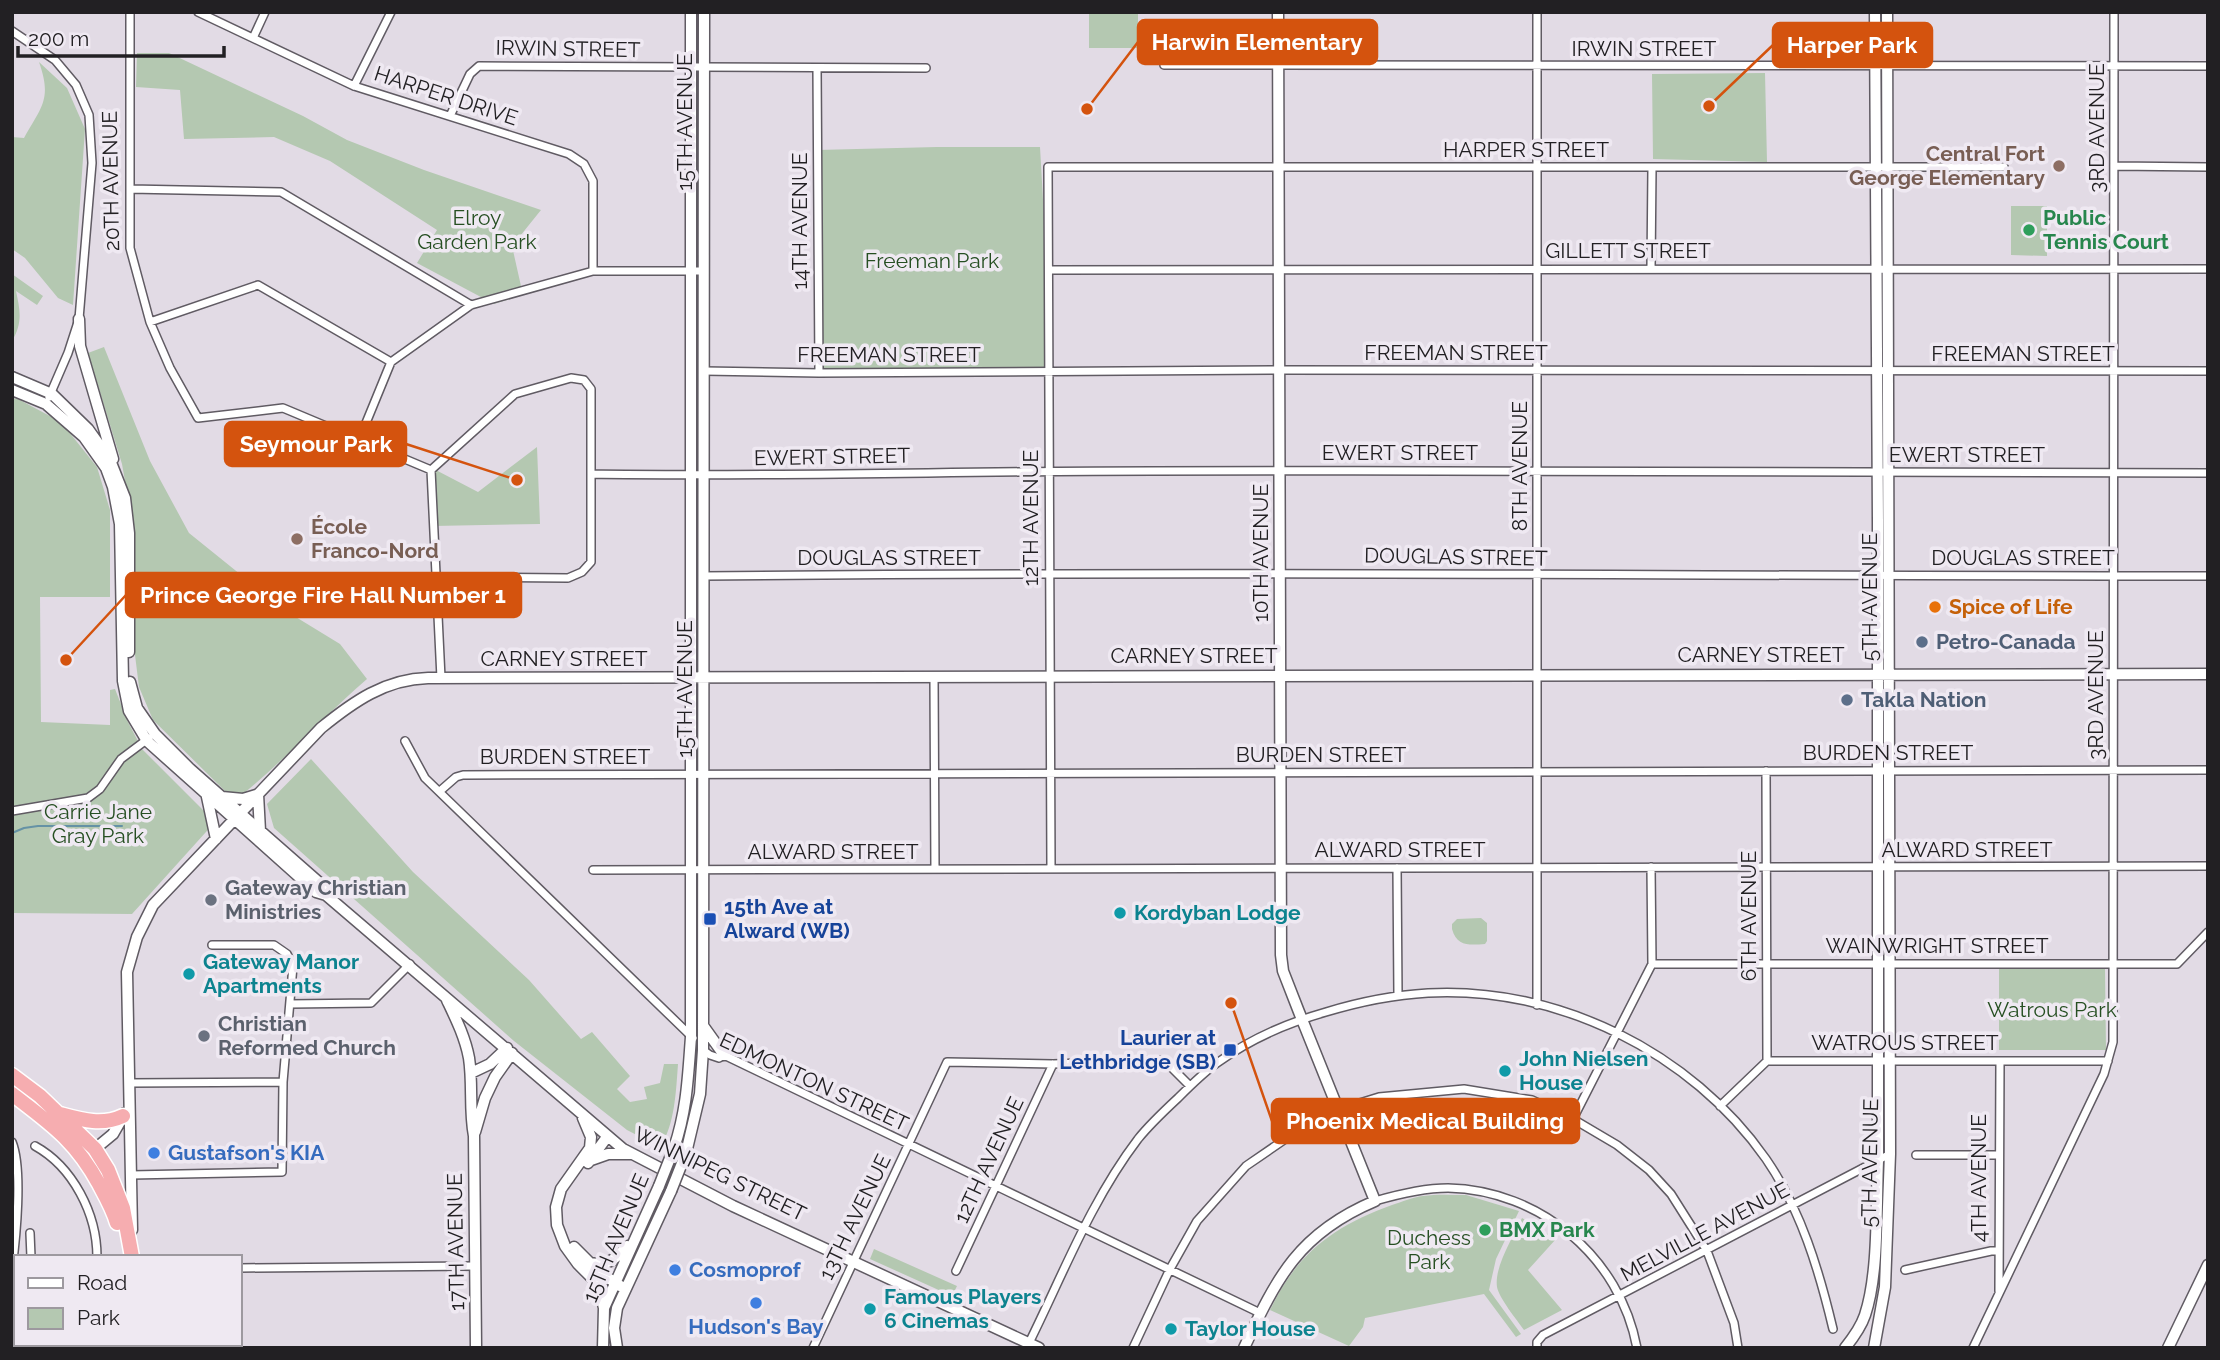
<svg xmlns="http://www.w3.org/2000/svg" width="2220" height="1360" font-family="Raleway,sans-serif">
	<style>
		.green { fill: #b4c8b1 }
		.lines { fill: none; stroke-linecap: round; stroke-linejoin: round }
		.stream { stroke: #6592a5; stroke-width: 2 }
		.street-casing { stroke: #605b63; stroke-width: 10 }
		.secondary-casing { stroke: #605b63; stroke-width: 13 }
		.highway-casing { stroke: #fff; stroke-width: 17 }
		.street { stroke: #fff; stroke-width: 7 }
		.secondary { stroke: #fff; stroke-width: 10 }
		.highway { stroke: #f6adb0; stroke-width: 14 }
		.secondary-bridge-casing { stroke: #605b63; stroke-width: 13; stroke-linecap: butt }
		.secondary-bridge { stroke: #fff; stroke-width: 10 }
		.education-dot { fill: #8d6e63; stroke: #efe9f2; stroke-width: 2.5 }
		.leisure-dot { fill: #2e9e5b; stroke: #efe9f2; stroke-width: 2.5 }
		.food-dot { fill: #e8710a; stroke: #efe9f2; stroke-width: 2.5 }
		.service-dot { fill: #5c6f8a; stroke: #efe9f2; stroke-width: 2.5 }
		.worship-dot { fill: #6b7280; stroke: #efe9f2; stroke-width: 2.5 }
		.culture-dot { fill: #0f9aa8; stroke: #efe9f2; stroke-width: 2.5 }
		.transit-dot { fill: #1a4fb4; stroke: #efe9f2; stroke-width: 2.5 }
		.shop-dot { fill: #3f7fe0; stroke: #efe9f2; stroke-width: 2.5 }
		.labels { text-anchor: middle; stroke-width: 7; stroke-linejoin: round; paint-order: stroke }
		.street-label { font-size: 21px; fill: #222023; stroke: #efe9f2 }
		.education-label { font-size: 21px; font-weight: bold; fill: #785e54; stroke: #efe9f2; text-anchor: end }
		.park-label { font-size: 21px; fill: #264f22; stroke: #efe9f2 }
		.leisure-label { font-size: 21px; font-weight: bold; fill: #27864d; stroke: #efe9f2; text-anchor: start }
		.food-label { font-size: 21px; font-weight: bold; fill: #c56008; stroke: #efe9f2; text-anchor: start }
		.service-label { font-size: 21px; font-weight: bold; fill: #4e5e75; stroke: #efe9f2; text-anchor: start }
		.worship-label { font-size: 21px; font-weight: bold; fill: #5b616d; stroke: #efe9f2; text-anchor: start }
		.transit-label { font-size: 21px; font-weight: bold; fill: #164399; stroke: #efe9f2; text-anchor: start }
		.culture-label { font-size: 21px; font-weight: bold; fill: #0d838f; stroke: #efe9f2; text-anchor: start }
		.shop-label { font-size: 21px; font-weight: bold; fill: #366cbe; stroke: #efe9f2; text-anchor: start }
		.leader { fill: none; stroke: #d4530e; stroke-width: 2.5 }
		.callout-dot { fill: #d4530e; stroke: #efe9f2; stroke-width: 2.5 }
		.callout { fill: #d4530e; stroke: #d4530e; stroke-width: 2.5 }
		.callout-label { font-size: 23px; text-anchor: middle; font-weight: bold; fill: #fff }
	</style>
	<rect width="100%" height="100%" fill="#e2dbe5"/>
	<!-- green -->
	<path class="green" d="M1089 12H1138V48H1089Z
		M137 53H169L303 116 347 140 424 170 541 210 512 246 523 295 494 304 417 263 437 230 330 161 274 137 184 139 180 90 136 87Z
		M39 62 67 88 85 129 73 305 58 298 25 258 12 249V137L24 138C42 106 52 99 39 62Z
		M1765 73 1767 162 1653 159 1652 74Z
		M937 147H1040L1047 270V373L819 375 817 150Z
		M2011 206H2047V256L2011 255Z
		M12 274 43 296 37 305 16 291C20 310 23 323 12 341Z
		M104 347 150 461 189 533 286 611 340 644 367 679C324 716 287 758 243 794L227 793 153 720 139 687 135 655V553L131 515 122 464 88 353Z
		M12 398 18 399 61 422 97 467 110 510V597H40L41 722 110 725V690L115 689 128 722 142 749 215 822 132 914 12 913Z
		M537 447 540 524 433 526 430 467 478 492Z
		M311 759 413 872 529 980 581 1039 592 1032 630 1076 617 1089 630 1102 647 1099 644 1087 660 1083 664 1064H678C676 1091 675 1125 660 1147L627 1130 514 1041 274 828 267 804Z
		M1481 918 1487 923V941L1485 944C1470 945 1457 947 1452 929V924L1457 919Z
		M1999 969H2105L2106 1050H1999Z
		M1466 1195 1519 1211 1496 1259 1489 1290 1521 1334 1516 1337 1484 1294 1365 1318 1363 1327 1349 1346 1270 1310C1297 1253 1334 1226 1392 1205 1402 1202 1413 1197 1423 1196 1437 1194 1452 1195 1466 1195Z
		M1522 1218 1556 1239 1528 1270 1562 1310 1524 1330C1517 1320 1499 1298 1497 1287 1494 1266 1514 1236 1522 1218Z
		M874 1249 957 1286 952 1296 870 1259Z"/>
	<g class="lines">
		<!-- stream -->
		<path class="stream" d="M12 833 24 828 38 826H122"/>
		<defs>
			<path id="street" d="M130 12V248L150 322 170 368 198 418 283 408 431 470
				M198 12 354 86 569 154 584 164 593 181V271
				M1537 12V1005
				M12 31 55 60 76 85 89 115 92 163 79 319 68 353 49 397
				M253 38 265 12
				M1164 65 2208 66
				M817 68 819 373
				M354 86 391 12
				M450 116 470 74 479 66 926 68
				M2114 166 2208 167
				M130 189 281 192 471 305
				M1651 269 1652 168
				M1049 270 2208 269
				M150 322 258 285 391 362
				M704 371 819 373 1280 370 2208 371
				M359 440 391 362 471 305 593 271H704
				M431 470 515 394 571 378 584 380 591 389V562L582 572 568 578 437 577
				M431 470 441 678
				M591 474C778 477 965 471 1152 471 1504 470 1856 472 2208 473
				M704 576C1205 571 1706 576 2208 576
				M934 677 935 869
				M405 741 425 778 693 1038
				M1766 771 1767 1061
				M440 791 456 777 463 775 2208 770
				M12 811 88 798 100 789 121 759 149 738
				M1051 868 1048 167H2004
				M1397 868 1398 996
				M593 870 2208 866
				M1652 964H2177L2208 932
				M290 1004 371 1003 410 964
				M703 1050 710 1055 719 1058 724 1055 1260 1313
				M129 1083 283 1082
				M1720 1106 1767 1061H2108
				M1573 1119 1652 964 1651 867
				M12 1142C23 1169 16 1238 12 1268H16
				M35 1146C73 1167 97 1214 97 1257
				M1916 1155H1999
				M131 1175 282 1172 283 1082 293 966 287 954 274 945H212
				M1375 1201C1399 1194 1423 1188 1448 1188 1540 1190 1620 1257 1637 1348
				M30 1233 31 1257
				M240 1268 475 1266
				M1905 1270 1991 1251H1998
				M956 1271 1053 1064
				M1999 1291 2000 1061
				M1027 1347C1062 1277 1090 1202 1138 1139 1150 1124 1164 1111 1178 1098 1190 1086 1203 1073 1217 1063 1250 1039 1287 1023 1326 1012 1359 1002 1393 995 1428 993 1558 986 1691 1052 1766 1159 1801 1210 1819 1270 1833 1329
				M813 1348 947 1062 1053 1064 1164 1060 1190 1086
				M1133 1348 1170 1269 1197 1221 1246 1166 1297 1131 1337 1110 1379 1097 1464 1089 1532 1100 1573 1119 1617 1145 1649 1170 1671 1194 1707 1251 1734 1323 1738 1348
				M1537 1348V1342L1543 1335 1890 1154
				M1973 1348 2104 1074 2113 1042 2114 12"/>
			<path id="secondary" d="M79 319 80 346 113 459
				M12 377 52 394 88 429 110 460 125 498 129 533V652
				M12 390 46 404 84 437 106 468 113 487 120 524 123 681 129 711 147 741 316 892 326 895 623 1149 733 1206 1039 1348
				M130 682 137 708 155 734 190 769 323 886 326 895
				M258 794 260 831
				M207 797 216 839
				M222 797 243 799 256 795
				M447 1000C456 1019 465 1037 469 1058 473 1084 469 1110 474 1136L476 1348
				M704 1027 724 1055
				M471 1073 490 1064 507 1048
				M583 1118 591 1137 590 1148 561 1189 556 1207 557 1225 565 1246 578 1264 598 1284 604 1308
				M475 1132 485 1098 495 1077 512 1053
				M674 1148C687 1110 688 1076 691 1037V12
				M90 1153 113 1134 125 1113
				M686 1153 700 1094 703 1050 704 12
				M591 1160 608 1154H630
				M588 1163 607 1137
				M132 1230 127 972 137 937 153 905 321 728C353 702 385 679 428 678L2208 674
				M574 1247 599 1272 625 1289
				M589 1263C608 1266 615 1260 627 1246
				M603 1348 604 1308 659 1186
				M617 1348 614 1328 617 1308 671 1191
				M1244 1348C1277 1277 1299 1233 1375 1201L1299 1012 1283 971 1281 955 1278 12
				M1845 1348C1853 1338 1861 1327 1865 1315 1879 1273 1876 1206 1878 1161V522L1875 12
				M1874 1348 1885 1287 1890 1154 1887 12
				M2168 1348 2208 1265"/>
			<path id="highway" d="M12 1075 40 1096 95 1149 108 1170 123 1208 132 1257
				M12 1094C51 1124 75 1140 99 1184 106 1197 113 1209 117 1223
				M60 1114C82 1120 102 1126 123 1116
				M127 1348V1344"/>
		</defs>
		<!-- street casing -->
		<use href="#street" class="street-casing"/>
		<!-- secondary casing -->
		<use href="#secondary" class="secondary-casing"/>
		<!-- highway casing -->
		<use href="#highway" class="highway-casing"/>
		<!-- street -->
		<use href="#street" class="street"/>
		<!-- secondary -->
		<use href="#secondary" class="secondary"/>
		<!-- highway -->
		<use href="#highway" class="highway"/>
		<defs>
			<path id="secondary-bridge" d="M659 1186 674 1148
				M671 1191 686 1153"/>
		</defs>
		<!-- secondary-bridge casing -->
		<use href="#secondary-bridge" class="secondary-bridge-casing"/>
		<!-- secondary-bridge -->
		<use href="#secondary-bridge" class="secondary-bridge"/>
	</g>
	<!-- markers -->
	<g class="education-dot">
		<circle cx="2059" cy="166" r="7"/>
		<circle cx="297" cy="539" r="7"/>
	</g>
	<g class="leisure-dot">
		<circle cx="2029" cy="230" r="7"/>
		<circle cx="1485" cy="1230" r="7"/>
	</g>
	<circle class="food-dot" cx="1935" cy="607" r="7"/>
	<g class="service-dot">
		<circle cx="1922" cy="642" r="7"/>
		<circle cx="1847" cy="700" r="7"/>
	</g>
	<g class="worship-dot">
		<circle cx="211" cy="900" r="7"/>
		<circle cx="204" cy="1036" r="7"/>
	</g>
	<g class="culture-dot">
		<circle cx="1120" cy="913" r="7"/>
		<circle cx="189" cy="974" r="7"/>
		<circle cx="1505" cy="1071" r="7"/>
		<circle cx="870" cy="1309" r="7"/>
		<circle cx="1171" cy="1329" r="7"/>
	</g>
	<g class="transit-dot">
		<rect x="703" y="912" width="14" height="14" rx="3.5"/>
		<rect x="1223" y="1043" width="14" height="14" rx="3.5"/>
	</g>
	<g class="shop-dot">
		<circle cx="154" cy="1153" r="7"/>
		<circle cx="675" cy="1270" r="7"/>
		<circle cx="756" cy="1303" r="7"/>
	</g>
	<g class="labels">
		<!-- street labels -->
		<g class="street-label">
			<text transform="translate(568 49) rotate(1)" y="7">IRWIN STREET</text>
			<text x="1644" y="56">IRWIN STREET</text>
			<text transform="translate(446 96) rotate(18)" y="7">HARPER DRIVE</text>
			<text transform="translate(685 122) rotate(-90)" y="7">15TH AVENUE</text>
			<text transform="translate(2097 128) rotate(-90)" y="7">3RD AVENUE</text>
			<text x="1526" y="157">HARPER STREET</text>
			<text transform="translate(111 181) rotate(-91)" y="7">20TH AVENUE</text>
			<text transform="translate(800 221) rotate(-90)" y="7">14TH AVENUE</text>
			<text x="1628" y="258">GILLETT STREET</text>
			<text x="1456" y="360">FREEMAN STREET</text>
			<text x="2023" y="361">FREEMAN STREET</text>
			<text x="889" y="362">FREEMAN STREET</text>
			<text x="1400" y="460">EWERT STREET</text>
			<text x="1967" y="462">EWERT STREET</text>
			<text transform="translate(832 457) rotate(-1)" y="7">EWERT STREET</text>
			<text transform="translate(1520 466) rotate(-90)" y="7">8TH AVENUE</text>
			<text transform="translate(1031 518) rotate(-90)" y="7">12TH AVENUE</text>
			<text transform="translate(1261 553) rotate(-90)" y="7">10TH AVENUE</text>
			<text transform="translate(1456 557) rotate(1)" y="7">DOUGLAS STREET</text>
			<text x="889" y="565">DOUGLAS STREET</text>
			<text x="2023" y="565">DOUGLAS STREET</text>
			<text transform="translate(1870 597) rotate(-90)" y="7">5TH AVENUE</text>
			<text x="1761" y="662">CARNEY STREET</text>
			<text x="1194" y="663">CARNEY STREET</text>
			<text x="564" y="666">CARNEY STREET</text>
			<text transform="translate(685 689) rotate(-90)" y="7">15TH AVENUE</text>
			<text transform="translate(2096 695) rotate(-90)" y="7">3RD AVENUE</text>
			<text x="1888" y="760">BURDEN STREET</text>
			<text x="1321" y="762">BURDEN STREET</text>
			<text x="565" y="764">BURDEN STREET</text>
			<text x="1400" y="857">ALWARD STREET</text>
			<text x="1967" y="857">ALWARD STREET</text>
			<text x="833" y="859">ALWARD STREET</text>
			<text transform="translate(1749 916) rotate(-90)" y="7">6TH AVENUE</text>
			<text x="1937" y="953">WAINWRIGHT STREET</text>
			<text x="1905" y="1050">WATROUS STREET</text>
			<text transform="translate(814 1082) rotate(25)" y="7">EDMONTON STREET</text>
			<text transform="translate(989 1160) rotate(-65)" y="7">12TH AVENUE</text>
			<text transform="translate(1870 1163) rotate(-89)" y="7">5TH AVENUE</text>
			<text transform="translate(720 1174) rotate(26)" y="7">WINNIPEG STREET</text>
			<text transform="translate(1979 1178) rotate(-90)" y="7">4TH AVENUE</text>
			<text transform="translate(855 1217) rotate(-64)" y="7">13TH AVENUE</text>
			<text transform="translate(1705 1232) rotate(-28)" y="7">MELVILLE AVENUE</text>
			<text transform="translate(616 1238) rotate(-67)" y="7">15TH AVENUE</text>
			<text transform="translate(456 1242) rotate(-91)" y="7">17TH AVENUE</text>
		</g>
		<!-- education labels -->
		<g class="education-label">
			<text x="2045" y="161">Central Fort<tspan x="2045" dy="24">George Elementary</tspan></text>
			<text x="311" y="534" text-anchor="start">École<tspan x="311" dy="24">Franco-Nord</tspan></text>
		</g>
		<!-- park labels -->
		<g class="park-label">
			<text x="477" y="225">Elroy<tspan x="477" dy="24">Garden Park</tspan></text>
			<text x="932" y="268">Freeman Park</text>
			<text x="98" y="819">Carrie Jane<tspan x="98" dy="24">Gray Park</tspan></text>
			<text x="2052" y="1017">Watrous Park</text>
			<text x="1429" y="1245">Duchess<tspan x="1429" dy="24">Park</tspan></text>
		</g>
		<!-- leisure labels -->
		<g class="leisure-label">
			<text x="2043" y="225">Public<tspan x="2043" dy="24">Tennis Court</tspan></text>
			<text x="1499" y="1237">BMX Park</text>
		</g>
		<!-- food labels -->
		<g class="food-label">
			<text x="1949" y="614">Spice of Life</text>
		</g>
		<!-- service labels -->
		<g class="service-label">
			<text x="1936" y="649">Petro-Canada</text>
			<text x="1861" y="707">Takla Nation</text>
		</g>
		<!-- worship labels -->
		<g class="worship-label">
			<text x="225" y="895">Gateway Christian<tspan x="225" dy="24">Ministries</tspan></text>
			<text x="218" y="1031">Christian<tspan x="218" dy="24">Reformed Church</tspan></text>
		</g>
		<!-- transit labels -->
		<g class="transit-label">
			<text x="724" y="914">15th Ave at<tspan x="724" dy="24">Alward (WB)</tspan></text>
			<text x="1216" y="1045" text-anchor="end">Laurier at<tspan x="1216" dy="24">Lethbridge (SB)</tspan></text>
		</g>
		<!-- culture labels -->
		<g class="culture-label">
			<text x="1134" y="920">Kordyban Lodge</text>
			<text x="203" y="969">Gateway Manor<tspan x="203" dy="24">Apartments</tspan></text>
			<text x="1519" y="1066">John Nielsen<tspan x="1519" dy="24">House</tspan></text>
			<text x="884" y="1304">Famous Players<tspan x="884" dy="24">6 Cinemas</tspan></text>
			<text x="1185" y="1336">Taylor House</text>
		</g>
		<!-- shop labels -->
		<g class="shop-label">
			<text x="168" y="1160">Gustafson's KIA</text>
			<text x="689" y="1277">Cosmoprof</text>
			<text x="756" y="1334" text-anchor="middle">Hudson's Bay</text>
		</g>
	</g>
	<!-- callouts -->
	<path class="leader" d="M1087 109L1138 42M1709 106L1773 45M517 480L406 444M66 660L126 595M1231 1003L1272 1121"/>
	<g class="callout-dot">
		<circle cx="1087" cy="109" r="7"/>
		<circle cx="1709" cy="106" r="7"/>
		<circle cx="517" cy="480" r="7"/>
		<circle cx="66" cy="660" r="7"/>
		<circle cx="1231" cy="1003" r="7"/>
	</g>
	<g class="callout">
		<rect x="1138" y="20" width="239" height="44" rx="7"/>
		<rect x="1773" y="23" width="159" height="44" rx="7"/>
		<rect x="225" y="422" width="181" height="44" rx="7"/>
		<rect x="126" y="573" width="395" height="44" rx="7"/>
		<rect x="1272" y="1099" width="307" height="44" rx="7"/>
	</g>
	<g class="callout-label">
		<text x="1257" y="50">Harwin Elementary</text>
		<text x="1852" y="53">Harper Park</text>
		<text x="316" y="452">Seymour Park</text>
		<text x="323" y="603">Prince George Fire Hall Number 1</text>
		<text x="1425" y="1129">Phoenix Medical Building</text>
	</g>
	<!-- border -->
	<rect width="2220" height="1360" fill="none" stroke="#222023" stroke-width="28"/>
	<!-- legend -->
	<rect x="14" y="1255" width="228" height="91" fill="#efe9f2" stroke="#9d999f" stroke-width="2"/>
	<rect x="28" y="1278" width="35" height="10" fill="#ffffff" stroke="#9d999f" stroke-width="2"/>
	<text x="77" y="1290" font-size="21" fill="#222023">Road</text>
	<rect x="28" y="1308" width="35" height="21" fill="#b4c8b1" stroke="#9d999f" stroke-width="2"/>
	<text x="77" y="1325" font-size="21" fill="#222023">Park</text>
	<!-- scale -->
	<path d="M18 46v10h206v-10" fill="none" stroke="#222023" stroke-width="3.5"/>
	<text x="28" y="46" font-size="21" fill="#222023" stroke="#efe9f2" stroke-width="5" paint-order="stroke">200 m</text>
</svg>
